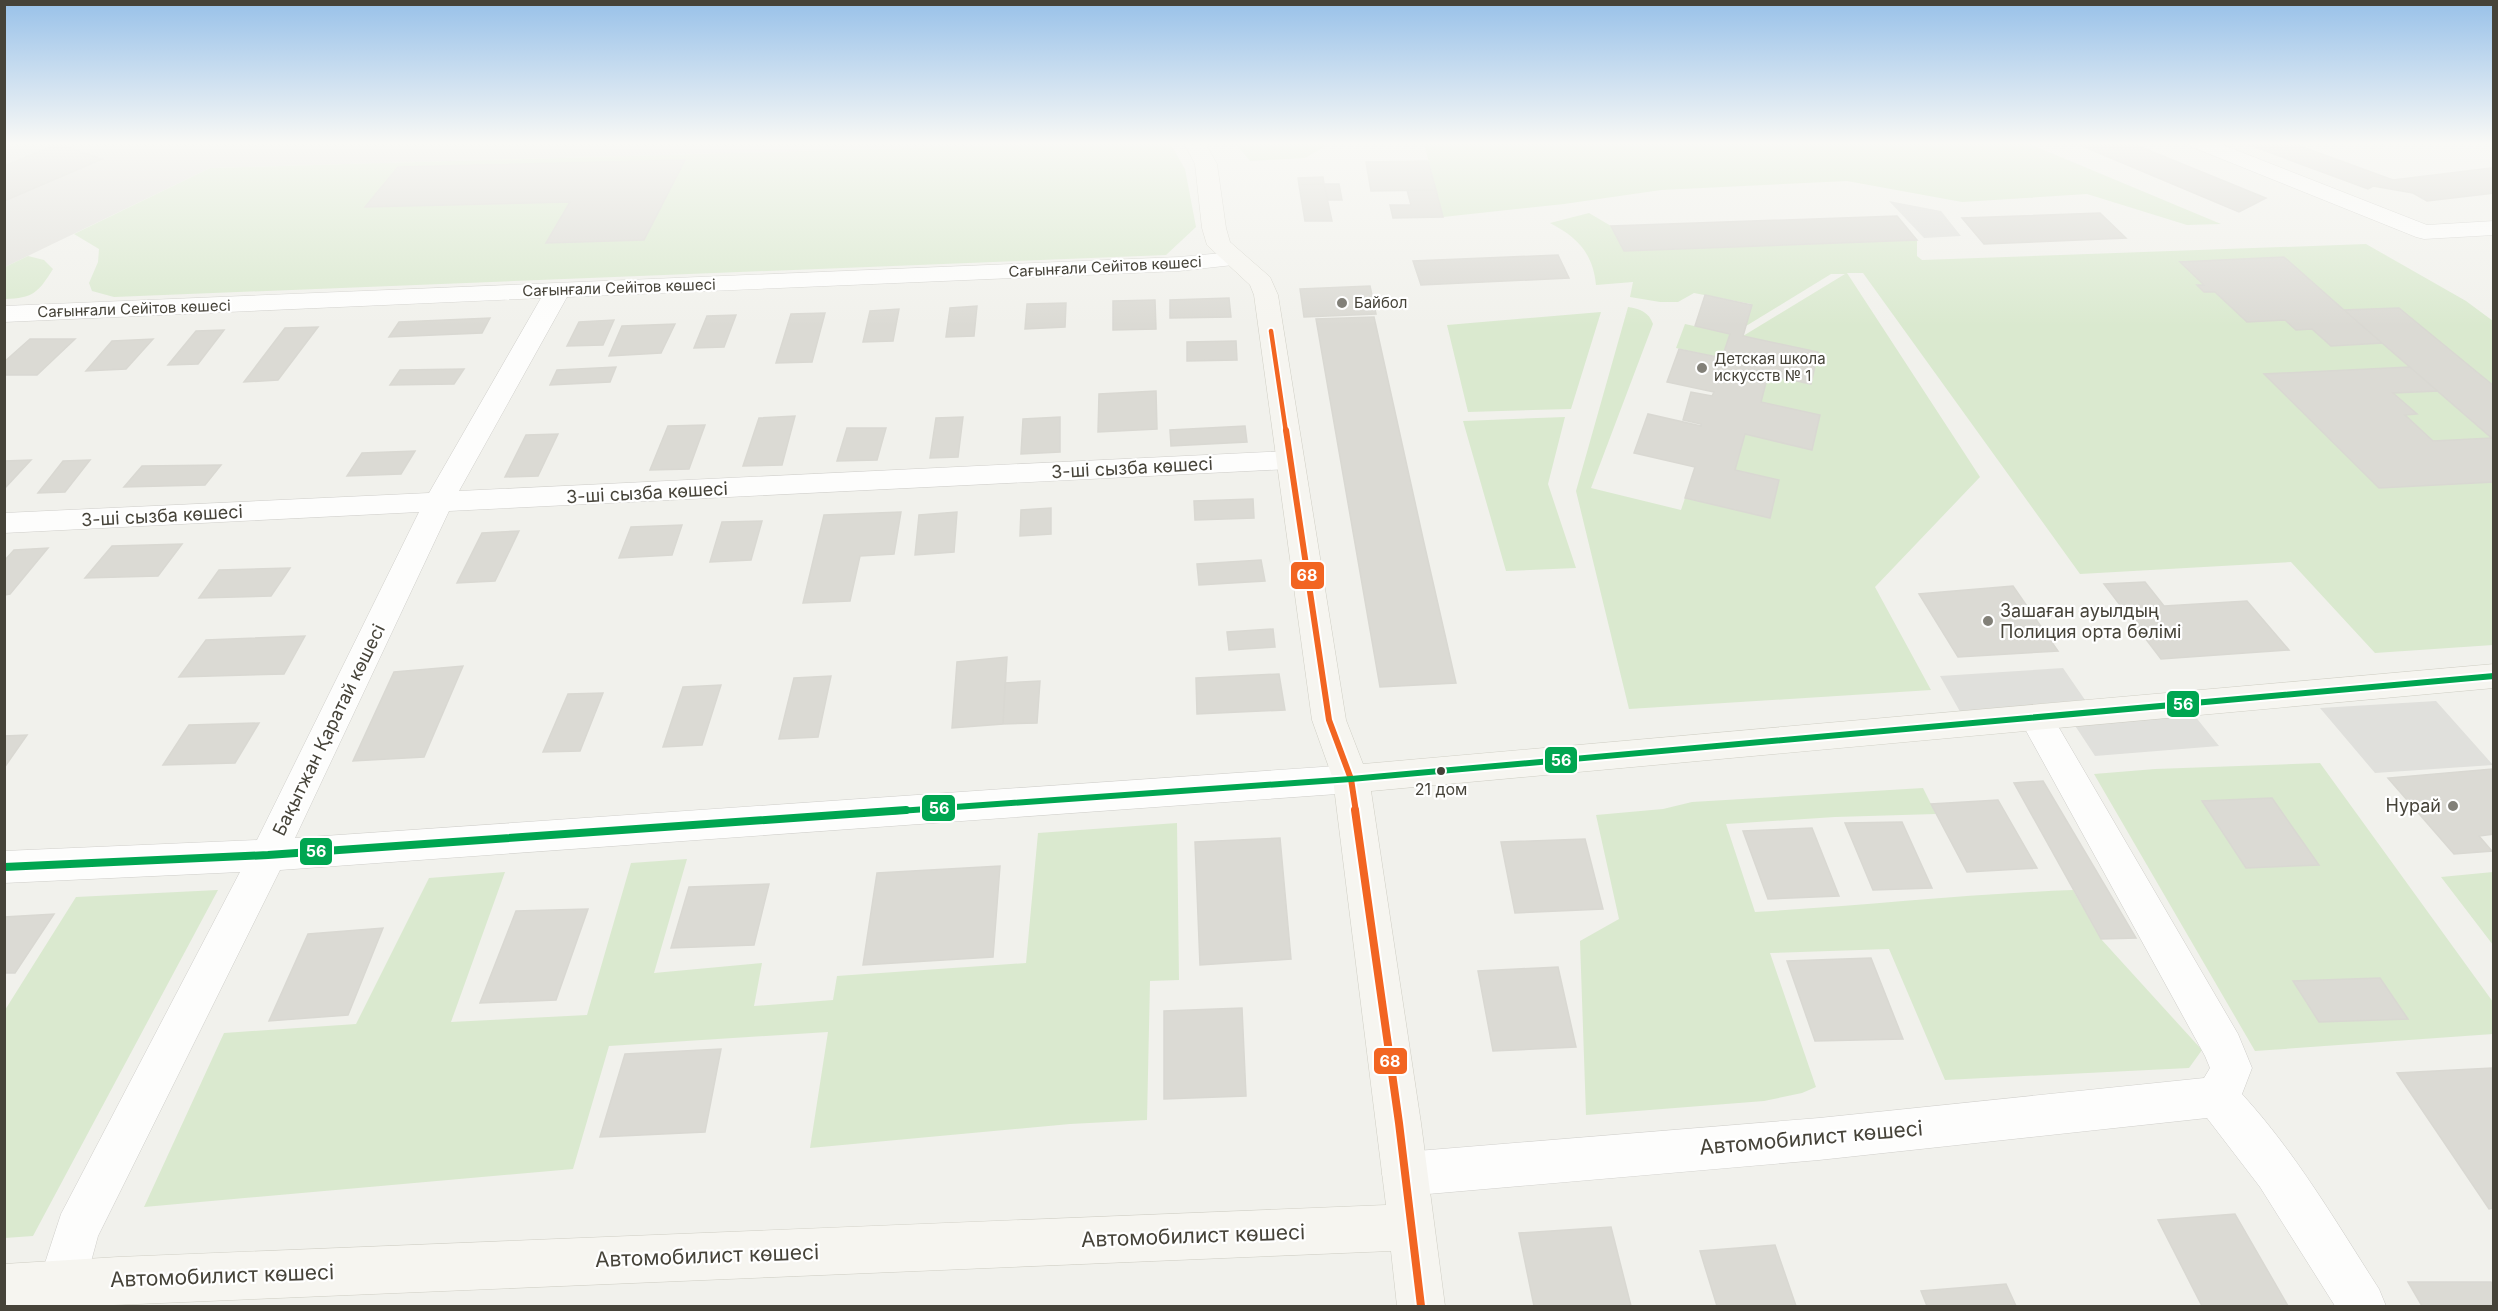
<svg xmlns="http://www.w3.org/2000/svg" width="2498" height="1311" font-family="Inter,sans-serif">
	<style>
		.industrial { fill: #e2e1dc }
		.green { fill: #dae9cf }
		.parking { fill: #e0e0dc }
		.building { fill: #dbdad4; stroke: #d9d8d2; stroke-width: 1.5 }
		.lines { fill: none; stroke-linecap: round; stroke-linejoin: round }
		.street-casing { stroke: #cfceca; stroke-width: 1 }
		.secondary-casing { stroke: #cfcec4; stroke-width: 1 }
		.street { fill: #fdfdfc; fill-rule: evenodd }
		.secondary { fill: #f6f5f0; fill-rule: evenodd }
		.bus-1-far2-casing { stroke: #fff; stroke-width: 8 }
		.bus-1-far1-casing { stroke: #fff; stroke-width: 10 }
		.bus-1-casing { stroke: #fff; stroke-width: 12 }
		.bus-2-far1-casing { stroke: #fff; stroke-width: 10 }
		.bus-2-casing { stroke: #fff; stroke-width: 12 }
		.bus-1-far2 { stroke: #f26522; stroke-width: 4.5 }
		.bus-1-far1 { stroke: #f26522; stroke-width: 6 }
		.bus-1 { stroke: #f26522; stroke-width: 8 }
		.bus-2-far1 { stroke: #00a651; stroke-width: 6 }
		.bus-2 { stroke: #00a651; stroke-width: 8 }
		.poi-dot { fill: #828078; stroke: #fff; stroke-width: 2 }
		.bus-dot { fill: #464339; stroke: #fff; stroke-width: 2 }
		.labels { text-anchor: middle; stroke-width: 4.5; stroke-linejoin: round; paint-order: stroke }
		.far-street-label { font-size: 15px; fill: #464339; stroke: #fff }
		.far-poi-label { font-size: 15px; fill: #464339; stroke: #fff; text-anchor: start }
		.bus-label { font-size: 16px; fill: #464339; stroke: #fff }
		.street-label { font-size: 18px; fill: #464339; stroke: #fff }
		.poi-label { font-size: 18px; fill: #464339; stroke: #fff; text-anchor: start }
		.near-street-label { font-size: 21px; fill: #464339; stroke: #fff }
		.line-badge { stroke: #fff; stroke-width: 2 }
		.badge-label { font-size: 16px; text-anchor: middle; font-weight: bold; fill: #fff }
	</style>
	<rect width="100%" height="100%" fill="#f1f1ec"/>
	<!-- industrial -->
	<path class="industrial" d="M4 143H1076L210 168 5 267Z"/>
	<!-- green -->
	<path class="green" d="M1076 143H1170L1185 169 1196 227 1166 255 114 297 92 291 89 283 98 262 99 249 74 234 210 168Z
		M1235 143H1331L1305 158 1250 161Z
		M1424 143H2027L2221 224 2187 225 2087 194 1962 202 1847 181 1661 190 1564 204 1443 217Z
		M1589 213 1611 226 1624 251 1917 240V256L1922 260 2366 244 2466 301 2493 321V645L2375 653 2291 562 2080 574 1863 273H1847L1980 477 1875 587 1931 690 1629 709 1576 491 1628 307C1640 309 1649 312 1653 324L1591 488 1681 510 1685 498 1770 518 1779 480 1735 470 1745 434 1812 450 1819 415 1761 402 1768 375 1811 384 1818 352 1743 336 1845 274H1831L1746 326 1751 304 1694 293 1678 302H1660L1630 297 1633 282 1596 285C1593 253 1577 237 1550 223Z
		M28 256 44 260 53 269C38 293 33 298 5 299V267Z
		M1601 312 1571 409 1468 412 1447 325Z
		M1685 324 1730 334 1722 358 1676 348Z
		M1565 417 1548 484 1576 568 1506 571 1463 421Z
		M2320 763 2493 1002V1034L2255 1051 2094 774 2155 769Z
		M1923 788 1936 814 1835 817 1726 824 1755 912C1861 906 1967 894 2073 890L2101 939 2202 1050 2189 1068 1945 1080 1889 949 1770 953 1816 1087 1802 1093 1764 1101 1586 1115 1580 941 1619 919 1596 815 1663 809 1692 802Z
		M1177 823 1179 980 1150 981 1147 1120 1070 1124 810 1148 828 1032 609 1046 573 1169 144 1207 224 1033 356 1024 429 878 505 872 451 1022 587 1015 631 863 687 859 654 973 762 963 754 1006 833 1000 837 976 1026 963 1038 833Z
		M2493 872H2494L2493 945 2441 877Z
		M218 890 33 1236 5 1238V1010L76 897Z"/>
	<!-- parking -->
	<path class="parking" d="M1889 201 1941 211 1961 236 1924 238Z
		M2063 668 2094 713 2186 705 2219 746 2095 756 2068 715 1967 724 1940 676Z
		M2436 701 2493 765 2375 773 2320 708Z"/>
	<!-- building -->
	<path class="building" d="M2075 143H2131L2266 198 2239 212Z
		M2244 143H2292L2393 180 2491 168 2494 169V193L2427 201 2413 193 2373 186 2368 189Z
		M58 144 102 159 4 201V166Z
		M685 160 644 240 546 243 570 202 365 207 398 167Z
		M1428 161 1436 190 1371 191 1366 162Z
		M1323 177 1324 184 1299 185 1298 178Z
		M1324 184 1332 221H1305L1299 185Z
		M1324 184H1339L1342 200H1328Z
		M1407 190H1436L1443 217 1393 218 1390 205H1411Z
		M2100 213 2126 238 1984 244 1962 218Z
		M1897 216 1917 240 1624 251 1611 226Z
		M1558 255 1569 278 1421 285 1413 261Z
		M2284 257 2344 310 2382 343 2331 346 2312 329 2296 330 2285 320 2247 322 2215 292H2204L2197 285H2204L2180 262Z
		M1370 286 1376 314 1304 317 1300 289Z
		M1705 295 1752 305 1743 336 1818 352 1811 384 1768 375 1761 402 1820 415 1812 450 1745 434 1735 470 1779 480 1770 518 1685 498 1695 467 1634 453 1648 414 1701 426V424L1683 420 1691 392 1712 396 1714 392 1667 382 1679 349 1722 358 1730 334 1695 326Z
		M1229 298 1231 317 1170 318V300Z
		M1155 300 1156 329 1113 330V301Z
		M1066 303 1065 327 1025 329 1027 304Z
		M977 306 974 336 946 337 950 308Z
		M2399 308 2494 386V440L2344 310Z
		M899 309 893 341 863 342 870 311Z
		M825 313 812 362 776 363 791 314Z
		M736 315 724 347 694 348 707 316Z
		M1374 317 1424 543 1456 683 1380 687 1316 319Z
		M490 318 482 333 389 337 399 322Z
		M614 320 603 345 567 346 579 322Z
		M675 324 661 353 609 356 622 326Z
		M318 327 278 380 244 382 285 328Z
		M224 330 198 364 168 365 196 331Z
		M30 339H75L37 375H4V362Z
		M153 339 126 369 86 371 112 341Z
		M1236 341 1237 360 1187 361V342Z
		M616 367 610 382 550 385 557 370Z
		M2410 367 2437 391 2393 393 2417 414 2405 415 2433 441 2492 438 2494 440V482L2379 488 2264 374Z
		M464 369 454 384 390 385 400 370Z
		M1156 391 1157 429 1098 432 1099 394Z
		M795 416 782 465 743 466 759 418Z
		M963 417 958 457 930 458 936 418Z
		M1060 417V452L1021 454 1023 419Z
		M705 425 689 469 650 470 668 426Z
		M1245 426 1247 442 1171 446 1170 430Z
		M847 428H886L877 460 837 461Z
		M558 434 538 476 505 477 526 435Z
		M415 451 401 474 347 476 362 453Z
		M31 460 4 489V461Z
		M90 460 65 492 38 493 63 461Z
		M221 465 205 485 124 487 142 466Z
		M1253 499 1254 518 1195 520 1194 501Z
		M1051 508V534L1020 536 1021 510Z
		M901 512 894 554 860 556 850 601 803 603 824 515Z
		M957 512 954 552 915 555 919 515Z
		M762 521 751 560 710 562 722 522Z
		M682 525 672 555 619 558 631 527Z
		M519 531 495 581 457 583 482 533Z
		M182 544 158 576 85 578 112 546Z
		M48 548 10 594 4 595V561L14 550Z
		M1261 560 1265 581 1199 585 1197 564Z
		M290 568 271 596 199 598 219 570Z
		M2145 582 2164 606 2247 601 2289 650 2161 659 2104 584Z
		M2013 586 2058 651 1958 657 1919 594Z
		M1273 629 1275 647 1229 650 1227 632Z
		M305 636 284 674 179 677 206 640Z
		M1007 657 1003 724 952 728 957 662Z
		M463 666 424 757 353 761 394 672Z
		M1279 674 1285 710 1197 714 1196 678Z
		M831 676 818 737 779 739 794 678Z
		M1040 681 1037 723 1003 724 1005 683Z
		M721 685 702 745 663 747 683 687Z
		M603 693 580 751 543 752 568 694Z
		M259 723 235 763 163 765 189 725Z
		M27 735 4 768V736Z
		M2492 769 2494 834 2479 836 2492 851 2454 854 2388 778Z
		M2043 781 2136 938 2101 939 2014 783Z
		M2272 798 2319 865 2246 868 2202 801Z
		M1998 800 2037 868 1967 872 1931 804Z
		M1902 822 1932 888 1873 890 1845 823Z
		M1812 828 1839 896 1768 899 1743 831Z
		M1280 838 1291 959 1200 965 1195 842Z
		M1585 839 1603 909 1515 913 1501 842Z
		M1000 866 993 957 863 965 877 873Z
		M769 884 754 945 671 948 689 887Z
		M588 909 556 1000 480 1003 516 911Z
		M54 914 15 973H4V917Z
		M383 928 348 1015 269 1021 308 934Z
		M1871 958 1903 1039 1815 1041 1787 961Z
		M1558 967 1576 1047 1493 1051 1478 971Z
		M2380 978 2408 1019 2319 1022 2293 981Z
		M1242 1008 1246 1096 1164 1099V1011Z
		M721 1049 705 1132 600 1137 625 1054Z
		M2492 1068 2494 1208 2489 1209 2397 1073Z
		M2235 1214 2288 1306H2202L2158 1220Z
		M1611 1227 1631 1306H1534L1519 1233Z
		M1775 1245 1796 1306H1717L1700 1251Z
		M2408 1282H2491L2494 1286V1306H2422Z
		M2006 1284 2016 1306H1927L1921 1291Z"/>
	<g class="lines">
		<defs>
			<path id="street" d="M2188 143H2218L2427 225 2494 221V235L2424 239 2416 237 2192 147Z
				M1234 252 1242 254 1246 259 1242 264 1179 271 567 297 459 491 1289 451 1299 454 1303 460 1299 466 1289 469 449 511 295 838 1351 765 1364 769 1369 779 1364 789 1351 793 280 870 98 1236 79 1306H31L61 1214 240 872 4 883V851L257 840 419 512 4 533V513L429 493 541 298 4 322V306L1179 257Z
				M2036 705 2048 709 2238 1034 2252 1068 2242 1094C2296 1153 2336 1222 2379 1289L2386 1306H2335L2260 1187 2207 1118 1819 1160 1405 1196 1389 1190 1382 1174 1389 1158 1405 1152 1819 1118 2204 1078 2210 1068 2205 1056 2019 718 2024 709Z"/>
			<path id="secondary" d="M1184 143H1205L1217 164 1226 228 1230 242 1270 277 1278 295 1346 720 1363 764 2494 664V688L1371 791 1421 1123 1445 1306H1397L1391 1251 90 1306H4V1264L118 1257 1386 1205 1333 779 1312 720 1254 295 1250 285 1207 245 1202 228 1195 164Z"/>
		</defs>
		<!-- street casing -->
		<use href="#street" class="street-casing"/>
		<!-- secondary casing -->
		<use href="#secondary" class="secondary-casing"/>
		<!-- street -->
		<use href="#street" class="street"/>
		<!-- secondary -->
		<use href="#secondary" class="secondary"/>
		<defs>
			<path id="bus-1-far2" d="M1271 331 1286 432"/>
			<path id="bus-1-far1" d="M1286 430 1329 720 1351 779 1356 812"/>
			<path id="bus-1" d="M1355 810 1399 1123 1421 1306"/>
			<path id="bus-2-far1" d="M885 812 1351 779 2494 676"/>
			<path id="bus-2" d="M4 867 268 855 906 810"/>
		</defs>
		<!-- bus-1-far2 casing -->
		<use href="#bus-1-far2" class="bus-1-far2-casing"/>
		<!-- bus-1-far1 casing -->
		<use href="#bus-1-far1" class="bus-1-far1-casing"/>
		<!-- bus-1 casing -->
		<use href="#bus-1" class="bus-1-casing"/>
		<!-- bus-2-far1 casing -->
		<use href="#bus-2-far1" class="bus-2-far1-casing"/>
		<!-- bus-2 casing -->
		<use href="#bus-2" class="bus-2-casing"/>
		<!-- bus-1-far2 -->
		<use href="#bus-1-far2" class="bus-1-far2"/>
		<!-- bus-1-far1 -->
		<use href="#bus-1-far1" class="bus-1-far1"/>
		<!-- bus-1 -->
		<use href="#bus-1" class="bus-1"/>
		<!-- bus-2-far1 -->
		<use href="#bus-2-far1" class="bus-2-far1"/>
		<!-- bus-2 -->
		<use href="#bus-2" class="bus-2"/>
	</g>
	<!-- sky -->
	<linearGradient id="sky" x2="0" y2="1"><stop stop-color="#98c1e9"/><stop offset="0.44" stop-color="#f9f9f6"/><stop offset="1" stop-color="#f9f9f6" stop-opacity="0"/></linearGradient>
	<rect width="2498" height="326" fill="url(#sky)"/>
	<!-- markers -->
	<g class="poi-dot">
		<circle cx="1342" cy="303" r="6"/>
		<circle cx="1702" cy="368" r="6"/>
		<circle cx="1988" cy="621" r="6"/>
		<circle cx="2453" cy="806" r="6"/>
	</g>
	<circle class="bus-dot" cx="1441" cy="771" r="5"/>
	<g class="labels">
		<!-- far-street labels -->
		<g class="far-street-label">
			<text transform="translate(1105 267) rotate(-3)" y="5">Сағынғали Сейітов көшесі</text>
			<text transform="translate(619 288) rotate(-2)" y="5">Сағынғали Сейітов көшесі</text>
			<text transform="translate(134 309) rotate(-2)" y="5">Сағынғали Сейітов көшесі</text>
		</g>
		<!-- far-poi labels -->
		<g class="far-poi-label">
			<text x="1354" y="308">Байбол</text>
			<text x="1714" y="364">Детская школа<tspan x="1714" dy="17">искусств № 1</tspan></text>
		</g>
		<!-- bus labels -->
		<g class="bus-label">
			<text x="1441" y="795">21 дом</text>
		</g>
		<!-- street labels -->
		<g class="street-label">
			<text transform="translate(1132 468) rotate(-3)" y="6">3-ші сызба көшесі</text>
			<text transform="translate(647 493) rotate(-3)" y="6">3-ші сызба көшесі</text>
			<text transform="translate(162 516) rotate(-3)" y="6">3-ші сызба көшесі</text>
			<text transform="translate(329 730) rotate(-64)" y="6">Бақытжан Қаратай көшесі</text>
		</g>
		<!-- poi labels -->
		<g class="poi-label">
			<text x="2000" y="617">Зашаған ауылдың<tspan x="2000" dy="21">Полиция орта бөлімі</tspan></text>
			<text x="2441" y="812" text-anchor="end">Нурай</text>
		</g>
		<!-- near-street labels -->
		<g class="near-street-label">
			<text transform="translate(1811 1138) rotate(-5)" y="7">Автомобилист көшесі</text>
			<text transform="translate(1193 1236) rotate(-2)" y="7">Автомобилист көшесі</text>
			<text transform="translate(707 1256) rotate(-2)" y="7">Автомобилист көшесі</text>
			<text transform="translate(222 1276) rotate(-2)" y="7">Автомобилист көшесі</text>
		</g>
	</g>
	<g class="line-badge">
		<rect x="1290" y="561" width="35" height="29" rx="6" fill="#f26522"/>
		<rect x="2166" y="690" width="34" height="28" rx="6" fill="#00a651"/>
		<rect x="1544" y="746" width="34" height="28" rx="6" fill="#00a651"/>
		<rect x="921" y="794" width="35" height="28" rx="6" fill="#00a651"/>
		<rect x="299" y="837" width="34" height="29" rx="6" fill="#00a651"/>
		<rect x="1373" y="1047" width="35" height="28" rx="6" fill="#f26522"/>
	</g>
	<g class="badge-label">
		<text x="1307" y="581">68</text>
		<text x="2183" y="710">56</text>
		<text x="1561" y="766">56</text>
		<text x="939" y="814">56</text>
		<text x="316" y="857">56</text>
		<text x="1390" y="1067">68</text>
	</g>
	<!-- border -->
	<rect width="2498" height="1311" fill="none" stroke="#464339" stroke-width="12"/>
</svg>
